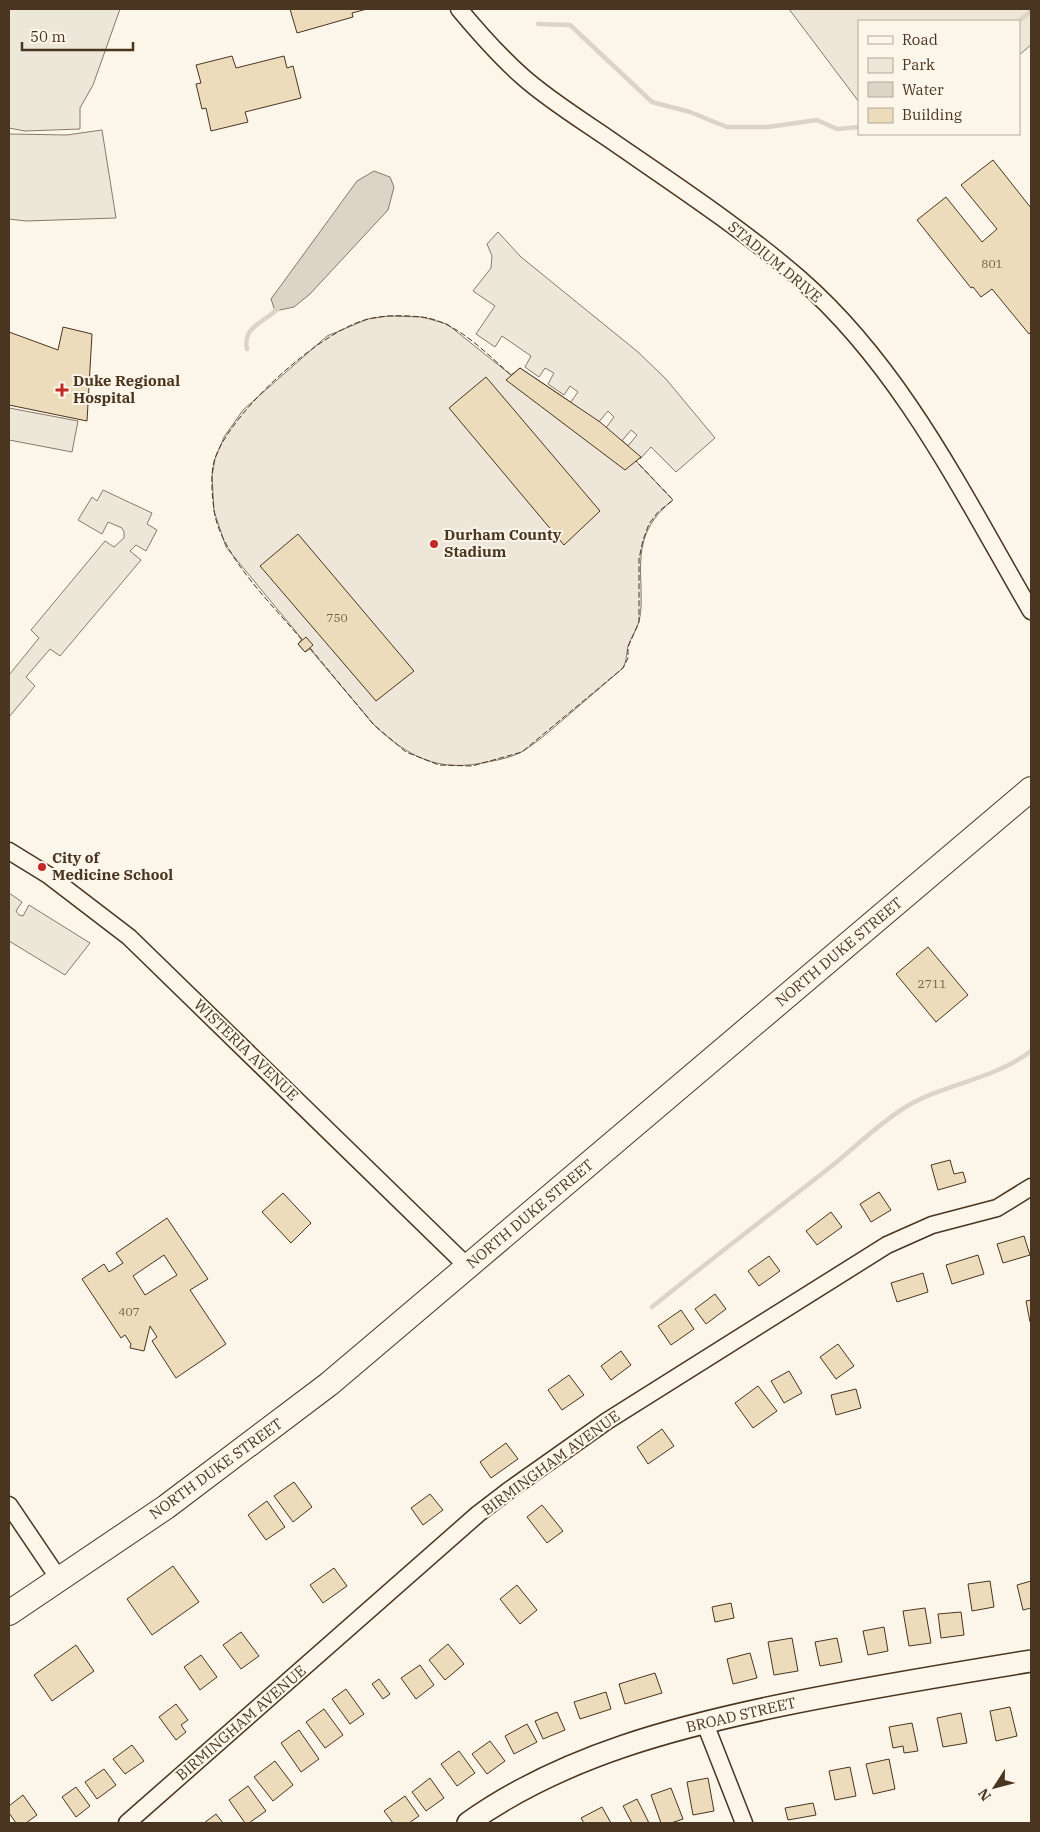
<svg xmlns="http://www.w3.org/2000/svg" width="1040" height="1832" font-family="'IBM Plex Serif',serif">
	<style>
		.green { fill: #ede6d9; stroke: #887966 }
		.parking { fill: #ede7d9; stroke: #887966 }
		.water { fill: #dcd4c6; stroke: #887966 }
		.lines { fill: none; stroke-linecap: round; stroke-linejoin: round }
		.stream { stroke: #dcd4c6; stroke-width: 4.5 }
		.building { fill: #ecdcbc; stroke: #4a3520; fill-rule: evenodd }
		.minor-casing { stroke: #4a3520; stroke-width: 19 }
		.major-casing { stroke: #4a3520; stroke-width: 24 }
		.highway-casing { stroke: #4a3520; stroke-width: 26 }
		.minor { stroke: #fbf6e9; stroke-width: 16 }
		.major { stroke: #fbf6e9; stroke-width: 21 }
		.highway { stroke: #fbf6e9; stroke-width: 24 }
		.fence { stroke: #4a3520; stroke-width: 1; stroke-dasharray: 6 2.5; stroke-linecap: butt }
		.poi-dot { fill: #c62828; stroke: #fbf6e9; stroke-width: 2 }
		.labels { text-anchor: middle; stroke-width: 4; stroke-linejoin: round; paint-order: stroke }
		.number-label { font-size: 12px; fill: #725f47 }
		.street-label { font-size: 15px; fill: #4a3520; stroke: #fbf6e9 }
		.poi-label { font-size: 15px; font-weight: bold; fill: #4a3520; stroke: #fbf6e9; text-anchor: start }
	</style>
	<rect width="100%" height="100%" fill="#fbf6e9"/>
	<!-- green -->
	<path class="green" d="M789 9H1031V45L1019 55V21H859V102Z
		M388 316 422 317 447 324 511 375 520 368C562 396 604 423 641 457L636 461 673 500C642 525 639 548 641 586 641 597 642 610 639 621 637 630 631 637 628 646 626 655 627 660 623 668 604 685 584 701 565 718 552 729 538 742 523 751 513 757 499 760 487 762 439 773 408 757 374 725L310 649 305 652 298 644 302 639 226 547 214 511 212 476 215 459 224 437 243 410 327 336 368 319Z"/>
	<!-- parking -->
	<path class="parking" d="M9 9H120L93 85 80 108V129L25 131 9 128Z
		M102 130 116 218 26 221 9 219V134L67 135Z
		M498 232 521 257 638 352 666 379 715 438 676 472 651 447 640 459 627 447 637 435 631 430 621 442 605 429 614 417 608 411 598 423 570 403 578 392 570 386 564 395 548 384 554 373 545 368 539 377 525 367 531 356 502 336 495 347 476 334 495 306 473 291 491 268 492 256 487 244Z
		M9 408 78 421 72 452 9 440Z
		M103 490 152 513 147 524 157 530 146 551 136 545 130 551 141 560 60 656 50 649 26 677 35 686 9 717V675L39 638 31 630 105 541 114 547 124 538V532L122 528 108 522 102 534 78 520 92 497 97 501Z
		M9 893 22 902 16 911 19 915 23 916 29 905 90 943 65 975 9 941Z"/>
	<!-- water -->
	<path class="water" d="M374 171 390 177 394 187 388 210 310 294 294 307 275 311 271 299 357 181Z"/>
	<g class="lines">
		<!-- stream -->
		<path class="stream" d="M1019 21 1031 11
			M538 24 570 25 652 102 690 112 727 127H768L817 120 837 129 859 127
			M247 349C242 325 266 323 279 307
			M652 1307C710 1260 769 1215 828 1169 853 1149 875 1127 901 1110 942 1083 992 1081 1031 1051"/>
	</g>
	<!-- building -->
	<path class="building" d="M290 9H367L352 13 353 17 297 33Z
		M232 56 236 68 284 56 287 68 293 66 301 98 245 112 248 122 211 131 206 108 202 109 196 84 201 83 196 65Z
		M993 160 1031 208V332L1029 334 992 289 981 297 973 287 971 288 917 220 946 197 982 242 997 229 961 185Z
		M63 327 92 334 87 421 9 405V332L58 350Z
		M520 368 600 422 641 457 625 470 506 380Z
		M486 377 600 511 564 545 449 408Z
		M298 534 414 671 376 701 260 566Z
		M306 637 313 645 305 652 298 644Z
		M928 947 968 995 936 1022 896 974Z
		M950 1160 954 1174 963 1172 966 1182 938 1190 931 1165Z
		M879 1192 891 1210 871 1222 860 1204Z
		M283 1193 311 1223 291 1243 262 1212Z
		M831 1212 842 1227 817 1245 806 1231Z
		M167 1218 208 1279 190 1290 226 1344 176 1378 152 1341 157 1337 150 1326 144 1351 130 1348 131 1344 125 1335 121 1338 82 1279 104 1264 109 1272 123 1263 116 1253ZM164 1255 177 1275 145 1295 133 1276Z
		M1024 1236 1030 1255 1003 1263 997 1244Z
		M978 1255 984 1274 952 1284 946 1265Z
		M769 1256 780 1271 759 1286 748 1271Z
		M923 1273 928 1292 897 1302 891 1283Z
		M715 1294 726 1309 706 1324 695 1309Z
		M1031 1300V1322H1030L1026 1301Z
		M681 1310 694 1329 671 1345 658 1326Z
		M838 1344 854 1366 836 1379 820 1357Z
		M621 1351 631 1365 611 1380 601 1366Z
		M789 1371 802 1393 784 1403 771 1381Z
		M569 1375 584 1395 562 1410 548 1390Z
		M758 1386 777 1411 753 1428 735 1403Z
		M856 1389 861 1408 836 1415 831 1395Z
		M662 1429 674 1446 648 1464 637 1447Z
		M506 1443 518 1459 491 1478 480 1462Z
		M294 1482 312 1507 293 1522 274 1496Z
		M430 1494 443 1510 423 1525 411 1508Z
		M267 1501 285 1527 266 1540 248 1515Z
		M542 1505 563 1531 547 1543 527 1517Z
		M173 1566 199 1602 152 1635 127 1599Z
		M334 1568 347 1586 323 1603 310 1585Z
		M990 1581 994 1607 972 1611 968 1584Z
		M1031 1581V1608L1023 1610 1017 1585Z
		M517 1585 537 1610 520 1624 500 1599Z
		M731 1603 734 1618 715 1622 712 1607Z
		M925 1608 931 1643 909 1646 903 1611Z
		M961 1612 964 1635 941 1638 938 1614Z
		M884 1627 888 1651 868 1655 863 1631Z
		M241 1632 259 1656 241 1669 223 1645Z
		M792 1638 798 1671 774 1675 768 1642Z
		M837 1638 842 1662 820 1666 815 1642Z
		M448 1644 464 1664 445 1680 429 1660Z
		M76 1645 94 1671 52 1701 34 1675Z
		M750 1653 757 1678 733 1684 727 1659Z
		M201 1655 217 1677 200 1690 184 1667Z
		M420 1665 434 1685 416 1699 401 1678Z
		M655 1673 662 1693 625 1704 619 1684Z
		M379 1679 390 1694 383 1699 372 1684Z
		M346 1689 364 1714 350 1724 332 1699Z
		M606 1692 611 1709 580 1719 574 1702Z
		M176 1704 188 1720 181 1725 186 1732 176 1740 159 1717Z
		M1010 1707 1017 1736 996 1741 990 1711Z
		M324 1709 343 1735 325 1748 306 1722Z
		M557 1712 565 1730 543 1739 535 1721Z
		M961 1713 967 1743 943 1747 937 1718Z
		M912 1723 918 1751 904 1753 903 1746 893 1748 889 1727Z
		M527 1724 537 1742 514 1754 505 1736Z
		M299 1730 319 1759 301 1772 281 1743Z
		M490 1741 505 1761 487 1774 472 1754Z
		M132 1745 144 1761 125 1774 113 1759Z
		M459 1751 475 1773 457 1786 441 1764Z
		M889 1759 895 1789 873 1794 866 1764Z
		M275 1761 293 1785 273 1801 254 1777Z
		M850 1767 856 1796 835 1800 829 1771Z
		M104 1769 116 1785 97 1799 85 1782Z
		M430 1778 444 1798 426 1811 412 1792Z
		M708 1778 714 1811 693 1815 687 1782Z
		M248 1786 266 1811 249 1823H245L229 1800Z
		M76 1787 90 1806 76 1817 62 1797Z
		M671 1788 683 1819 671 1823H661L651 1795Z
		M23 1795 37 1815 26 1823H16L9 1813V1806Z
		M405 1796 419 1816 409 1823H393L384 1811Z
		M637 1799 649 1823H632L623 1806Z
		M813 1803 816 1815 788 1820 785 1808Z
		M602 1807 611 1823H584L581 1818Z
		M216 1814 223 1823H204Z"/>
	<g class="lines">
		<defs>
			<path id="minor" d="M459 9C479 33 499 56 523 77 549 100 580 119 609 139 674 184 740 227 800 279 902 368 964 496 1031 611
				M9 851 48 875 129 937 468 1267
				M9 1505 59 1579
				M704 1721 744 1823
				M127 1823 478 1514 508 1491 607 1421 887 1245 932 1225 997 1208 1031 1187"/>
			<path id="major" d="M468 1823C564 1755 679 1726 792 1703 872 1687 951 1674 1031 1661"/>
			<path id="highway" d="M9 1613 166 1507 329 1384 1031 789"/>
		</defs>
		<!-- minor casing -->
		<use href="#minor" class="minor-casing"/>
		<!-- major casing -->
		<use href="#major" class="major-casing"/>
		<!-- highway casing -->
		<use href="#highway" class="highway-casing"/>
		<!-- minor -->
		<use href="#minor" class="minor"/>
		<!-- major -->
		<use href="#major" class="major"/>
		<!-- highway -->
		<use href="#highway" class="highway"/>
		<!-- fence -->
		<path class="fence" d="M302 640C273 605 220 555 214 510 212 494 210 473 215 458 232 411 320 331 368 319 385 315 404 315 421 317 455 320 486 353 511 375
			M310 648 374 725 406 752 439 765 472 766 522 752 623 668 628 658V647L639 622V559L643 540 649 524 658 512 673 500 636 461"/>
	</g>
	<!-- markers -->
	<g class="poi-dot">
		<path d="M59.5 382.5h5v5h5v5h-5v5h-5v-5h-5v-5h5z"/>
		<circle cx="434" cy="544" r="5"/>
		<circle cx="42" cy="867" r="5"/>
	</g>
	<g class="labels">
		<!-- number labels -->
		<g class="number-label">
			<text x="992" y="268">801</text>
			<text x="337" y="622">750</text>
			<text x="932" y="988">2711</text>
			<text x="129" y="1316">407</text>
		</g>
		<!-- street labels -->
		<g class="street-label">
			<text transform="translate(775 262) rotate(40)" y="5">STADIUM DRIVE</text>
			<text transform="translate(839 952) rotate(-40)" y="5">NORTH DUKE STREET</text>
			<text transform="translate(246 1050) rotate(44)" y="5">WISTERIA AVENUE</text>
			<text transform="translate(530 1214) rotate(-40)" y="5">NORTH DUKE STREET</text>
			<text transform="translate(551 1463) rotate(-36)" y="5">BIRMINGHAM AVENUE</text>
			<text transform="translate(216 1469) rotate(-36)" y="5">NORTH DUKE STREET</text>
			<text transform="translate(741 1715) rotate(-13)" y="5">BROAD STREET</text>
			<text transform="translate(241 1723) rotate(-41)" y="5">BIRMINGHAM AVENUE</text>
		</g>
		<!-- poi labels -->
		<g class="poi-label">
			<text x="73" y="386">Duke Regional<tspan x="73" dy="17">Hospital</tspan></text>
			<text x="444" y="540">Durham County<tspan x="444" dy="17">Stadium</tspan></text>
			<text x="52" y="863">City of<tspan x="52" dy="17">Medicine School</tspan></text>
		</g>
	</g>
	<!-- border -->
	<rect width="1040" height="1832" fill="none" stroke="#4a3520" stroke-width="20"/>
	<!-- legend -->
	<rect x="858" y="20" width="162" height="115" fill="#fbf6e9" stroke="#b4a999"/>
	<rect x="868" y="36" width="25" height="8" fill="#fbf6e9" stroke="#b4a999"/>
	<text x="902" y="45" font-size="15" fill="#4a3520">Road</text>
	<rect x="868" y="58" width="25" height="15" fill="#ede6d9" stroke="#b4a999"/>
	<text x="902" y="70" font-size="15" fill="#4a3520">Park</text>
	<rect x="868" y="82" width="25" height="15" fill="#dcd4c6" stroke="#b4a999"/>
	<text x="902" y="95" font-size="15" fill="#4a3520">Water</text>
	<rect x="868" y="108" width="25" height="15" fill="#ecdcbc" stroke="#b4a999"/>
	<text x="902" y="120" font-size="15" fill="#4a3520">Building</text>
	<!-- north arrow -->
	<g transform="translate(995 1787) rotate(234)" stroke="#fbf6e9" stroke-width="4" paint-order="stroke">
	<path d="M0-4L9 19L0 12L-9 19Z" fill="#4a3520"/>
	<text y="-8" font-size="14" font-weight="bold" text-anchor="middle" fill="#4a3520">N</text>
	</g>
	<!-- scale -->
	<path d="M22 42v8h111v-8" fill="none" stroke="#4a3520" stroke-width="2.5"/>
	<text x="30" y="42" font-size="15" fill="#4a3520" stroke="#fbf6e9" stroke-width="4" paint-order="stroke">50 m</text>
</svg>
